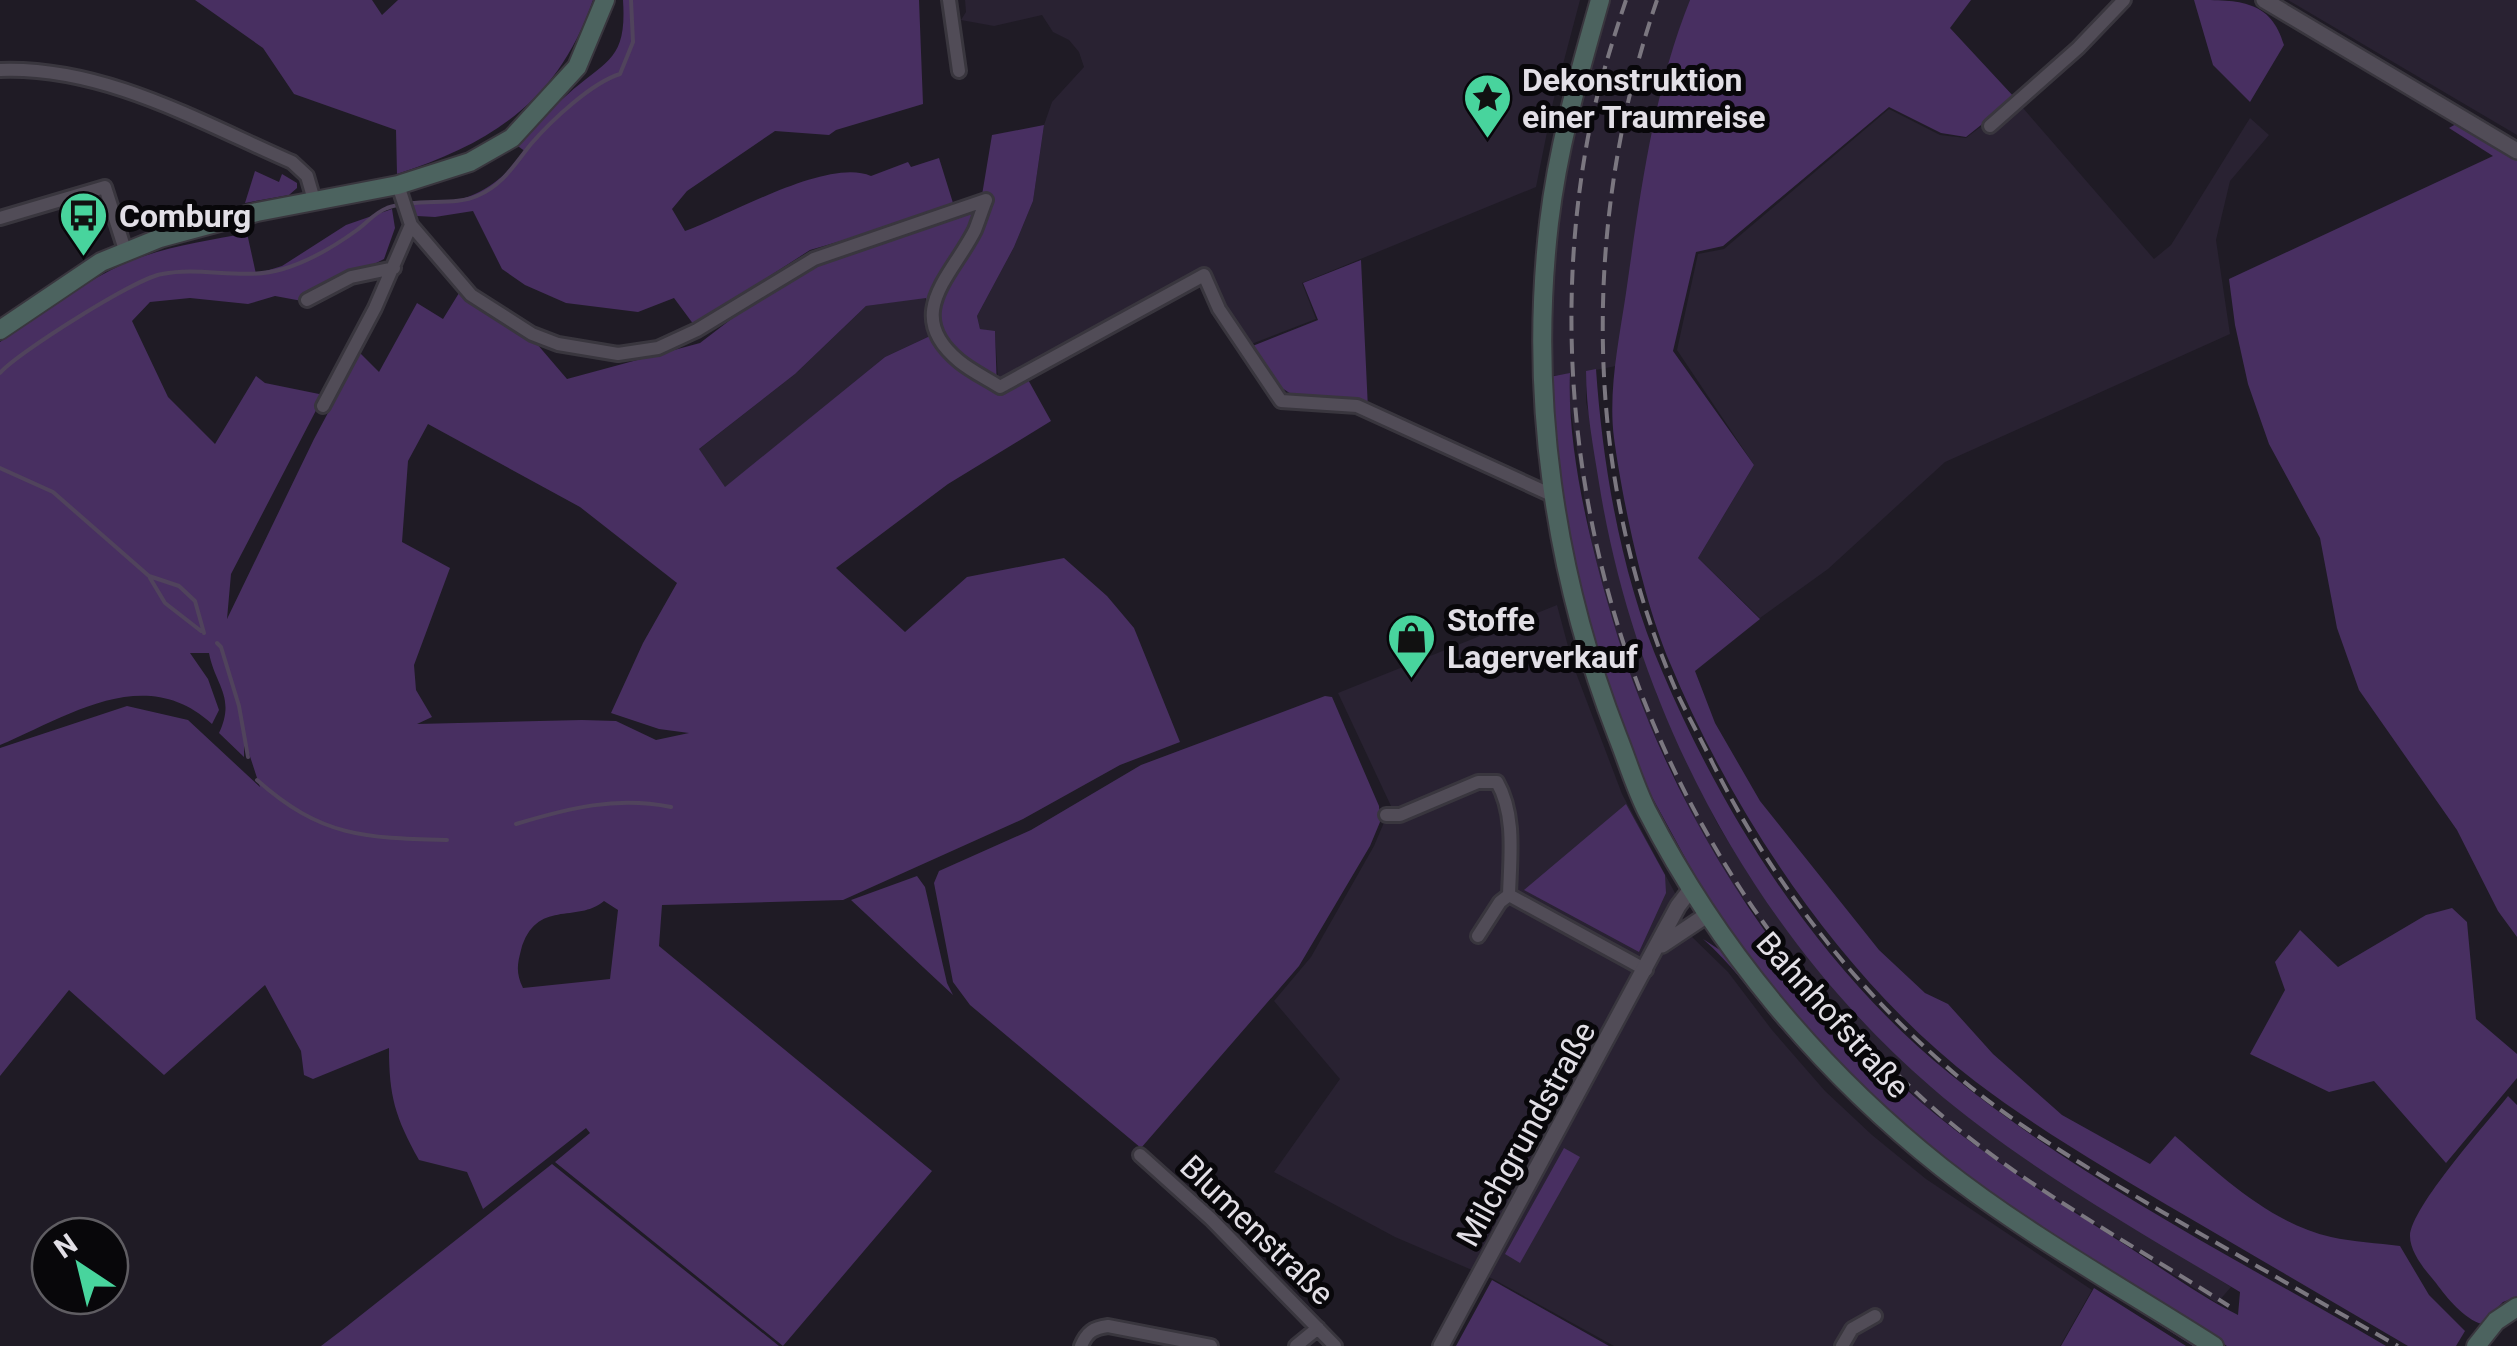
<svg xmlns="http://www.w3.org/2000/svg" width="2517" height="1346" font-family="Roboto,sans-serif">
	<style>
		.built { fill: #292232 }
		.green { fill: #482f61; fill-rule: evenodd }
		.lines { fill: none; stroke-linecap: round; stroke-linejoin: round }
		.stream { stroke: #50435c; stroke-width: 4 }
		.minor-casing { stroke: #39363e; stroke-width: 18 }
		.tertiary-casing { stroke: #39363e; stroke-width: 20 }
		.secondary-casing { stroke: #39363e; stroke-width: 22 }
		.minor { stroke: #514c57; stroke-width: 12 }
		.tertiary { stroke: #514c57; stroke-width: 15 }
		.secondary { stroke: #4c635f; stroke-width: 18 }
		.rail { stroke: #7b7780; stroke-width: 4; stroke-dasharray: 15 8; stroke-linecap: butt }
		.labels { text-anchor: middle; stroke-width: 10; stroke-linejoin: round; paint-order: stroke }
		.poi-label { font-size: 32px; font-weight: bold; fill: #e2dfe6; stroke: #08070a; text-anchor: start }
		.street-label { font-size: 32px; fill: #e2dfe6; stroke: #08070a }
	</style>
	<rect width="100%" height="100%" fill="#1f1b25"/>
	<!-- built -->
	<path class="built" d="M965 0H1580L1553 102 1536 187 1302 283 1316 319 1249 345 1224 306 1209 268 998 379 995 332 980 329 977 316 1014 247 1033 201 1044 125 1052 102 1084 67 1079 52 1069 40 1053 32 1042 15 994 26 961 20 966 12Z
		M1605 0H1690L1661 94 1645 175 1616 366 1586 372V402L1657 695 1717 823 1752 880 1858 1017 1931 1087 1993 1136 2231 1287 2217 1303 1981 1150 1922 1103 1845 1027 1738 892 1700 831 1656 738 1639 701 1613 624 1592 548 1569 399 1570 374 1549 376 1548 333 1556 240 1574 127Z
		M2288 0H2517V136V135Z
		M2016 100 2154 259 2171 245 2250 118 2269 135 2230 181 2216 240 2230 334 1945 462 1828 569 1760 618 1698 558 1754 465 1677 350 1698 254 1724 249 1889 109 1940 135 1966 138Z
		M926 297 924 314 930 336 885 357 725 488 698 450 795 374 866 306Z
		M1557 605 1573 665 1622 794 1675 893 1687 932 1728 972 1772 1030 1825 1091 1872 1135 1926 1179 2092 1290 2060 1346H1614L1493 1279 1395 1237 1274 1172 1340 1079 1274 1001 1311 957 1374 846 1391 806 1338 693Z"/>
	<!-- green -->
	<path class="green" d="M195 0H372L382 15 398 0H593C559 99 494 143 397 174L396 130 294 94 263 48Z
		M623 0H919L923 104 836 130 829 135 775 131 687 191 672 209 685 231C728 216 828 157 871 176L908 162 911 167 939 158 953 203 903 223 810 250 694 325 674 298 638 312 566 303 525 285 502 269 473 211 435 217 417 216 410 201C463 209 494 190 526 152L515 144C533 127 549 110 567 95 607 59 627 61 623 0Z
		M1690 0H1971L1950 28 2015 98 1966 137 1941 133 1889 107 1723 246 1696 252 1673 351 1754 465 1698 558 1760 619 1695 671 1715 723 1760 801 1879 950 1925 993 1948 1004 1993 1054 2062 1115 2150 1164 2175 1136C2220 1175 2270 1223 2331 1237 2353 1242 2378 1243 2400 1246L2429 1295 2465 1331 2456 1346H2408C2334 1303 2260 1259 2186 1216 2115 1174 2042 1132 1976 1082 1843 980 1734 817 1670 663 1644 602 1623 504 1614 438 1608 391 1619 340 1626 293 1640 196 1653 92 1690 0Z
		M2194 0C2240 0 2271 0 2284 45L2250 102 2213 65Z
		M2456 124 2517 160V937L2498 911 2457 830 2359 690 2337 628 2320 538 2269 444 2248 384 2235 325 2229 279 2493 156 2449 128Z
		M1044 125 1033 201 1014 247 977 316 980 329 995 331 997 391 1026 376 1051 421 948 484 836 568 905 632 967 577 1064 558 1107 596 1134 628 1180 742 1120 765 1023 819 843 900 662 905 659 946 932 1171 783 1346 555 1162 590 1133 586 1128 483 1209 467 1172 419 1160C395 1117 389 1096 389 1048L313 1079 304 1075 301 1051 265 985 164 1075 69 990 0 1076V748L127 706 188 720 260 787 244 738V757L219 733C236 697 215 685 209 653H190L208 679 219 710 212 724C145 662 67 717 0 745V342C36 318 72 290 111 270 153 248 202 242 247 233L256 274 282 266 346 225 392 209 395 228 384 259 302 301 275 296 248 304 190 298 150 302 132 321 168 397 215 444 256 376 265 383 324 395 231 574 227 619 314 439 360 353 379 372 417 303 443 319 459 293 531 337 567 379 700 343 816 254 980 207 992 135ZM926 298 930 336 885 357 725 487 699 449 795 374 866 306ZM428 424 580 507 677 583 643 643 611 713 659 729 689 733 656 740 616 721 582 720 417 724 432 717 416 690 414 665 450 568 402 542 408 461ZM604 901 618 910 610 979 523 988C516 974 517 965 521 950 536 898 577 924 604 901Z
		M255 171 279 182 282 174 297 183V188L289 195 245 203Z
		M1361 260 1368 409 1341 398 1309 399 1291 394 1279 386 1250 347 1318 320 1303 283Z
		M1596 369C1603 470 1622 578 1662 671 1726 822 1822 970 1950 1074 2083 1182 2239 1260 2386 1346H2227L2034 1224 1945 1162 1830 1056 1779 998 1706 896 1652 797 1625 736 1580 596 1561 490 1549 377 1570 373C1567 443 1587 530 1606 597 1659 791 1770 973 1923 1104 1983 1155 2050 1197 2116 1239 2156 1264 2196 1294 2238 1315L2240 1292C2135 1229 2024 1167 1931 1087 1755 935 1636 713 1599 483 1593 446 1586 409 1586 371Z
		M1325 696 1332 697 1379 806 1380 822 1370 846 1299 966 1141 1148 970 1005 953 982 934 883 939 871 1031 830 1141 765Z
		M1626 804 1665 875 1666 893 1639 952 1524 890Z
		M917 876 925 887 947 983 953 995 851 900Z
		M2452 908 2467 922 2476 1019 2517 1054V1078L2446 1163 2374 1081 2329 1092 2250 1054 2285 990 2275 962 2300 930 2338 967 2426 915Z
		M1703 939 1726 954 1932 1173C1878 1128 1826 1080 1780 1027 1754 997 1733 965 1703 939Z
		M2508 1096 2517 1105V1297L2503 1302 2482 1324C2464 1319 2447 1298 2436 1283 2426 1271 2410 1253 2410 1236 2411 1207 2487 1123 2508 1096Z
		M1564 1148 1580 1157 1520 1263 1505 1254Z
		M552 1164 779 1346H321L346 1327Z
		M1939 1175 2201 1346H2193L1990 1216Z
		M1492 1280 1609 1346H1456Z
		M2094 1288 2186 1346H2061Z"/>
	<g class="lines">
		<!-- stream -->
		<path class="stream" d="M0 373C17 353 136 278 162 274 203 266 242 281 283 269 310 261 335 246 357 230 368 222 374 213 387 208 415 198 456 206 477 196 503 185 514 165 531 144 551 121 591 83 620 74L633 42 631 0
			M0 468 53 492 149 576 179 586 195 601 204 633
			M150 578 165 603 201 631
			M217 643 221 647 239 706 248 757
			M257 780C321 837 364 838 447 840
			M516 824C569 808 616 796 671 807"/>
		<defs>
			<path id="minor" d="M949 0 959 71
				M0 70C104 66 200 122 292 162L307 176 314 200
				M1990 126 2078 48 2124 0
				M398 185 411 225 471 295 532 334 558 344 618 354 658 348 697 330 814 259 986 200C982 210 979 220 975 230 952 276 902 314 959 361 971 371 986 378 1000 387L1204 275 1219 309 1281 401 1357 406 1554 496
				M0 218 105 187 125 250
				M307 300 351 277 394 268
				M323 406 375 308 411 225
				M1386 815H1400L1478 782H1497C1516 815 1510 858 1509 895L1646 970
				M1478 936 1500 902 1509 895
				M1140 1155 1211 1219 1335 1346
				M1081 1346C1087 1332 1093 1328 1108 1326L1211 1346
				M1296 1346 1318 1328
				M1842 1346 1852 1329 1875 1316"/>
			<path id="tertiary" d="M2264 0 2517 151
				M1662 945 1707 915
				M1441 1346 1678 906 1691 889"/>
			<path id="secondary" d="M1600 0C1579 74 1558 146 1549 223 1529 396 1554 573 1617 735 1627 760 1635 787 1647 811 1718 949 1820 1071 1941 1167 2026 1234 2123 1288 2214 1346
				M0 330 101 262 160 238 257 212 398 185 470 162 512 138 577 67 605 0
				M2476 1346 2496 1321 2517 1307"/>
		</defs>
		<!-- minor casing -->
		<use href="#minor" class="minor-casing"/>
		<!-- tertiary casing -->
		<use href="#tertiary" class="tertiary-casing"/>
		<!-- secondary casing -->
		<use href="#secondary" class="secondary-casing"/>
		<!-- minor -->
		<use href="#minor" class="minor"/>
		<!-- tertiary -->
		<use href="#tertiary" class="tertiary"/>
		<!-- secondary -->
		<use href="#secondary" class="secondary"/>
		<!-- rail -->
		<path class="rail" d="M1626 0C1611 45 1597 91 1588 137 1540 395 1598 669 1740 888 1789 965 1855 1035 1921 1097 2008 1178 2129 1242 2229 1306
			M1657 0C1581 223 1582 477 1678 695 1689 718 1702 741 1713 764 1771 879 1849 982 1947 1067 2009 1122 2081 1164 2152 1206 2234 1253 2316 1300 2398 1346"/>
	</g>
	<!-- icons -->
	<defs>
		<symbol id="sight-pin" viewBox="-11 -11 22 30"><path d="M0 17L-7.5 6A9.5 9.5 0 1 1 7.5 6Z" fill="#48d49d" stroke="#08070a"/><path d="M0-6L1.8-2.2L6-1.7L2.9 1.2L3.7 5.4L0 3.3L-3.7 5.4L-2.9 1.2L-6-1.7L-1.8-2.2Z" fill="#111"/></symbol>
		<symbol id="bus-pin" viewBox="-11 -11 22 30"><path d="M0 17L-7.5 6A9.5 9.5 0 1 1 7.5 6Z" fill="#48d49d" stroke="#08070a"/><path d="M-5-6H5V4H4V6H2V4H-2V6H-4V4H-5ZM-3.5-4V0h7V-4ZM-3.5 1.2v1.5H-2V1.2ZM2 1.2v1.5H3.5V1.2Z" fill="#111"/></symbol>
		<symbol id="shop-pin" viewBox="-11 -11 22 30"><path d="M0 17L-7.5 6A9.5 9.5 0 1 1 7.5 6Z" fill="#48d49d" stroke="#08070a"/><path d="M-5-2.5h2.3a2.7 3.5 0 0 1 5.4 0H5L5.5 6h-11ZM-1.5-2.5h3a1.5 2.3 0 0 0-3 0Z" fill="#111"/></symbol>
	</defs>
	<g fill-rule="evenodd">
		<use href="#sight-pin" x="1460" y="70" width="55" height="75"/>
		<use href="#bus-pin" x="56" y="188" width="55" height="75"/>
		<use href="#shop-pin" x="1384" y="610" width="55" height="75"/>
	</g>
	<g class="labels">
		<!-- poi labels -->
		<g class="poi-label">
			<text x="1522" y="91">Dekonstruktion<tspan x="1522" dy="37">einer Traumreise</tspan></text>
			<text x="119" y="227">Comburg</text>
			<text x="1447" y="631">Stoffe<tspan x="1447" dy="37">Lagerverkauf</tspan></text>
		</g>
		<!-- street labels -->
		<g class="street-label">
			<text transform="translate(1833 1015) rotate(48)" y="11">Bahnhofstraße</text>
			<text transform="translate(1526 1134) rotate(-61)" y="11">Milchgrundstraße</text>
			<text transform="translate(1257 1230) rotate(44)" y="11">Blumenstraße</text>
		</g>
	</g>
	<!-- north arrow -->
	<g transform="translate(80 1266) rotate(325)"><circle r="48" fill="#08070a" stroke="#5f5d62" stroke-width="2.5"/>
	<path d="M0-8L18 38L0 25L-18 38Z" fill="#48d49d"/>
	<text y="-15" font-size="28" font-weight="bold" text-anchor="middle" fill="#e2dfe6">N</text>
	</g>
</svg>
